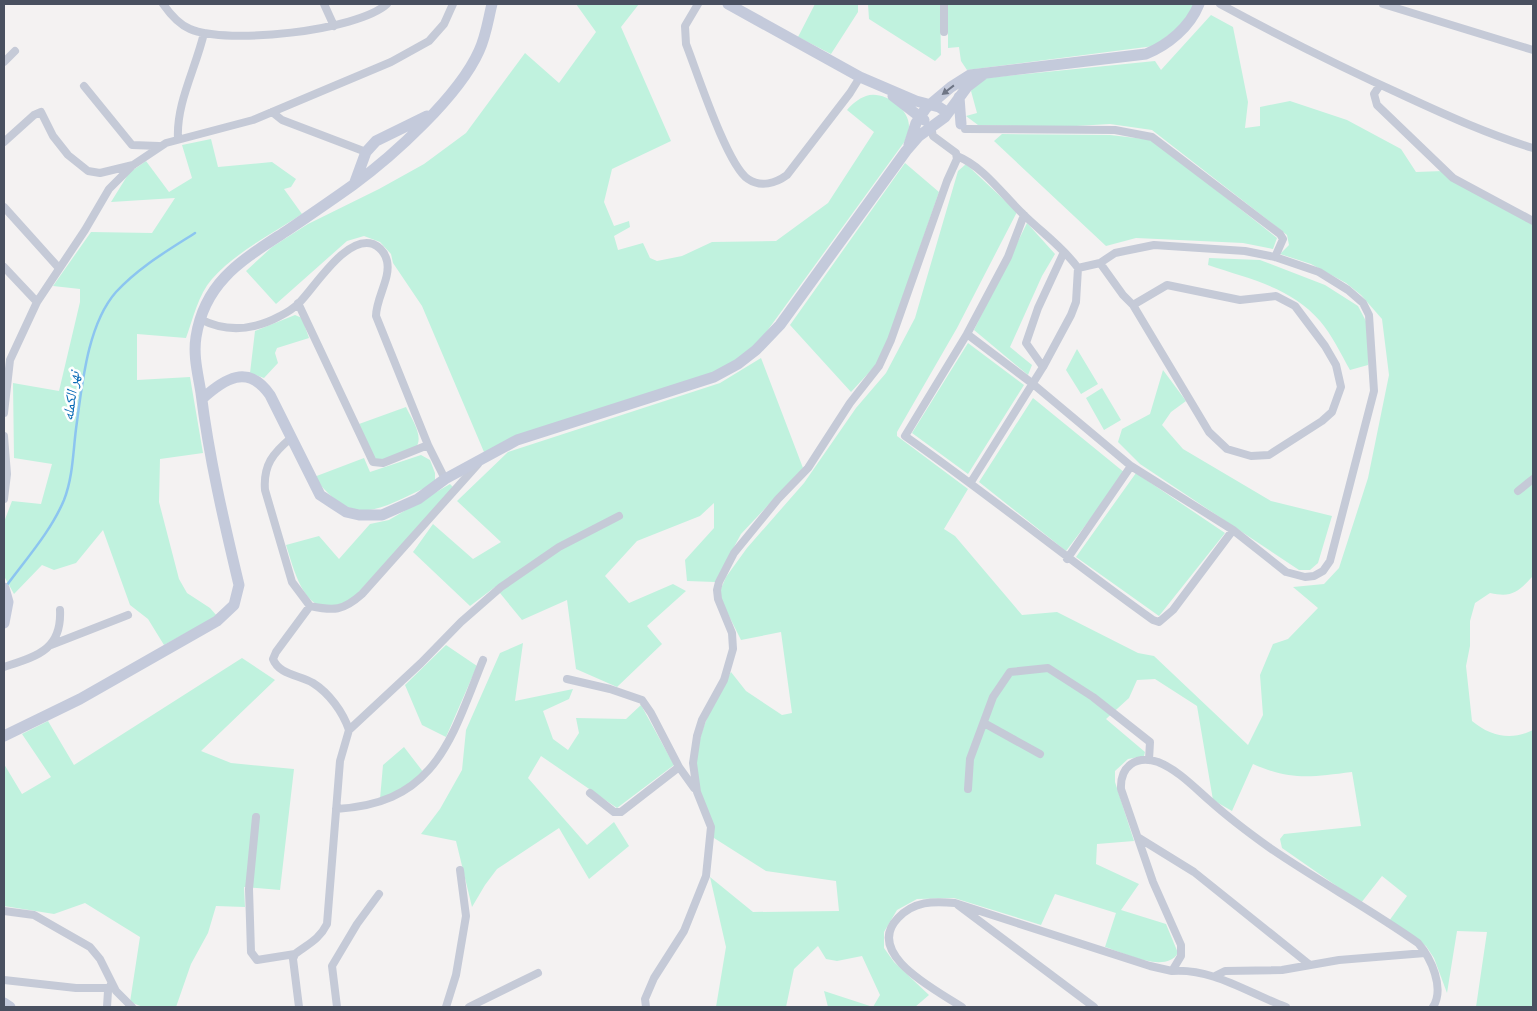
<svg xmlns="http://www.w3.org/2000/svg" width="1537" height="1011" font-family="'Archivo Narrow','Noto Naskh Arabic',sans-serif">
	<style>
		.green { fill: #c0f2de }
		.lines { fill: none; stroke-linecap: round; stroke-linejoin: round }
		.stream { stroke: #8cc5f0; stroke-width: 2.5 }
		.street { stroke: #c5cad7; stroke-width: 8 }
		.secondary { stroke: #c4cadb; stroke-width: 11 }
		.oneway { fill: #6e7585 }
		.labels { text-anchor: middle; stroke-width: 5; stroke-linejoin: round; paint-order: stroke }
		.water-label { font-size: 15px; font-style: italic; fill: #076ab5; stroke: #fff }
	</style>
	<rect width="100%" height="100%" fill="#f4f2f2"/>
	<!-- green -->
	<path class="green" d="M576 4H639L621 27 671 141 612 169 604 202 614 226 629 221 630 227 614 236 618 250 643 243 650 258 657 261 682 256 712 242 776 241 828 203 874 132 847 110C852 104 858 99 866 96 883 90 909 108 909 126 909 131 906 137 905 141L762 338 747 355 704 377 484 452 422 306 393 263 391 254 380 242 364 236 347 241 276 304 246 271 272 247 308 224 379 189 424 164 466 133 525 53 559 83 596 32Z
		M815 4H858V12L831 54 798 37Z
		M868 4H940L941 55 935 61 869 19Z
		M948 4H1196L1179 27 1154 46 967 70 961 61 959 47 948 48Z
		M1211 15 1233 27 1248 102 1245 128 1260 126V107L1290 101 1347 120 1401 149 1416 172 1443 171 1533 222V576C1518 592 1512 598 1490 593L1475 603 1470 621V646L1466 666 1472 721C1490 736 1511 741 1533 730V1007H1476L1487 932 1457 931 1447 993 1434 958 1426 946 1389 921 1407 896 1382 876 1361 903 1282 848 1280 839 1284 834 1361 826 1352 772C1311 777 1292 781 1253 764L1232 811 1213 800 1197 706 1155 679 1137 680 1129 698 1106 719 1145 752 1144 756 1128 759 1115 771V782L1134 841 1097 844 1096 864 1139 884 1121 910 1166 924 1178 953C1166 974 1124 953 1105 947L1116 913 1055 894 1041 925 954 898 917 899 897 910 884 932V948L894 962 929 995 915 1007H828L824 991 873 1007 880 995 862 956 837 961 826 959 818 946 794 969 786 1007H716L726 947 710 877 753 912 839 911 836 881 766 871 714 838C714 820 705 808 700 791 687 747 711 709 731 672L746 691 782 715 792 713 781 632 741 640 722 602 720 591 726 577 747 548 804 483 856 408 886 373 915 318 958 171 966 164 1017 212 957 328 897 432V436L968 489 944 529 955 536 1022 615 1057 612 1138 653 1154 656 1248 745 1263 715 1260 675 1273 644 1288 639 1318 608 1293 587 1324 584 1339 568 1368 478 1389 375 1382 319 1361 295 1346 283 1311 264 1280 254 1289 245 1287 235 1152 130 1110 124 1059 127 978 125 966 116 977 113 971 91 973 87 986 78 1155 61 1161 70Z
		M1002 134 1110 135 1153 140 1277 238 1273 249 1243 243 1136 238 1106 246 994 141Z
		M211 139 218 167 272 162 296 179 291 187 284 189 302 214C272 234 236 252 212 279 198 295 193 319 186 338L137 334V380L190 377 203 453 160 459 159 502 179 579 187 593 210 608 217 616 164 645 148 619 130 605 103 530 76 563 54 570 42 565 14 594 4 576V522L12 501 41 504 52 464 14 458 13 383 59 391 80 302V289L53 286 91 232 152 233 175 198 111 202 129 173 146 161 169 192 192 178 182 145Z
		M905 163 939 192 885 348 875 366 851 392 790 325Z
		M1027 223 1055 254 1042 276 1010 347 1032 365 1028 375 974 330Z
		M1209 258 1260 260 1325 285 1358 306 1368 325V365L1350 370C1341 354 1332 335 1320 321 1291 287 1249 279 1208 265Z
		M295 315 302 318 309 338 277 348 275 353 278 363 264 378 250 373 255 331Z
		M968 343 1024 385 968 474 912 433Z
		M1077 349 1098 384 1081 394 1066 370Z
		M761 358 803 468 741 534 715 582 687 581 685 560 714 528V503L700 516 637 541 605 576 629 603 673 584 686 591 647 626 662 644 617 687 576 669 567 600 522 620 495 587 470 606 413 552 433 524 473 559 501 542 457 501 508 452 720 383Z
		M1163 370 1186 401 1171 412 1162 425 1183 449 1271 501 1332 516 1318 563 1310 570H1299L1140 464 1118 442 1122 429 1150 414Z
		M1102 388 1121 420 1104 430 1086 398Z
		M1033 398 1125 473 1066 551 979 482Z
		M406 407C412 420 425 437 415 449L379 461 373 457 359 424Z
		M421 455 430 460 435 473V482L427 487C377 510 354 529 314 477L364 458 370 472Z
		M1136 473 1225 533 1159 616 1076 557Z
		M450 484 454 488 356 595C309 630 297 580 286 545L319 536 339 559 370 524 389 520Z
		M523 643 515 701 573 689 569 699 543 711 553 739 568 750 579 733 576 718 626 719 641 705 674 765 617 808 541 756 528 778 587 845 614 822 629 846 589 879 559 828 497 869 485 885 472 907 456 841 421 834 440 809 462 770 466 730 500 653Z
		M446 645 477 666 446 737 422 725 405 685Z
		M242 658 275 680 201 751 231 763 294 769 280 890 244 887 245 907 216 906 208 933 191 964 176 1007H143L130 1002 140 937 85 903 54 914 4 906V764L22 794 51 777 22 734 48 721 74 765Z
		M404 747 424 773 402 790 380 799 383 765Z"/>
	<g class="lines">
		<!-- stream -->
		<path class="stream" d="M7 585C27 558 51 531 64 500 73 477 73 452 76 429 82 386 87 325 116 292 139 267 167 251 195 233"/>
		<!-- street -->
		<path class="street" d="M163 4C170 14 178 24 190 29 227 45 357 31 387 4
			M324 4 334 26
			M698 4 685 26 686 44C697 72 727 165 748 179 761 188 776 183 787 175L850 93 860 77
			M1220 4C1281 37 1343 68 1407 97 1448 116 1490 135 1533 148
			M1383 4 1533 50
			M944 32V4
			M4 62 15 51
			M1380 85 1374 94 1377 105 1453 178 1533 221
			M84 86 132 145 159 146
			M272 112 282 120 366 152
			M965 129 1115 130 1152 137 1280 234 1283 239 1275 257
			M178 139C176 103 196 68 204 33
			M4 142 34 115 41 112 53 136 68 155 88 171 100 173 133 165
			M957 156C984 167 1002 194 1023 214 1041 232 1063 247 1078 268L1076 302 1071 315 1043 367 971 482
			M4 207 58 267
			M1024 215 1008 257 967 334 905 436C989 495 1069 560 1153 620L1159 622 1173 610 1233 530
			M4 267 37 302
			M1078 268 1100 263
			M298 303 373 462 383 463 428 445
			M200 319C227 333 254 330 280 316 286 313 294 308 299 303 315 287 346 235 373 244 380 247 385 253 387 261 391 278 376 298 376 316L428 445 445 479
			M967 334 1033 384 1131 466 1233 530 1286 572 1305 577 1314 576 1323 571 1330 561 1374 391 1369 315 1363 303 1348 290 1319 272 1275 257 1245 251 1154 245 1115 253 1100 263 1123 295 1133 305 1209 432 1227 449 1251 456 1269 455 1322 421 1332 412 1341 387 1336 365 1325 346 1295 306 1276 296 1240 300 1167 285 1133 305
			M1043 367 1026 343 1038 308 1064 252
			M4 413 10 360 37 302 85 230 109 189 133 165 166 143 253 120 391 62 429 41 444 24 453 4
			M4 436 7 474 4 499
			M291 438C273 453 263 465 265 490L292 582 310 606C334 611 343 611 362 594L478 464
			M1518 491 1533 479
			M1067 559 1131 466
			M51 645 128 615
			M4 667C37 656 62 650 60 610
			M567 679 610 689 642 700 651 713 679 767 694 788
			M984 723 1040 754
			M349 730 421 663 461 622 501 587 559 547 619 516
			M968 789 970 759 993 697 1010 672 1048 668 1093 697 1150 742 1149 760
			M590 793 614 812H621L679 767
			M336 809C436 804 451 739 483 660
			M256 817 249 889 251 952 257 960 295 954
			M1139 838 1194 872 1310 965
			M958 905 1094 1007
			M4 911 34 915 90 947 100 959 116 991 132 1007
			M1172 971C1213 968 1248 993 1286 1007
			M1215 976 1225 971 1282 970 1339 960 1425 953
			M4 980 76 988H109
			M107 1007 108 991 111 984
			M299 1007 293 959 295 954C308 944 319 940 327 924L340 761 349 730C343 712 329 693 313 683 300 675 279 675 273 659L276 652 310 606
			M337 1007 332 966 357 924 379 894
			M446 1007 456 975 466 916 460 870
			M469 1007 538 973
			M646 1007 645 999 654 978 684 931 706 876 711 827 697 792 693 763 697 736 702 720 724 680 733 649 732 633 718 599 717 590 719 582 734 553 778 499 808 468 850 403 879 366 891 340 947 181 957 159 956 153 933 136 931 127
			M962 1007C938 991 863 954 898 918 914 901 933 901 955 903L1150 966 1172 971 1181 956V945L1153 882 1121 789C1120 766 1136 755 1158 762 1178 770 1194 787 1210 801 1229 818 1249 833 1270 848 1318 881 1370 909 1418 943 1431 958 1445 988 1433 1007"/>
		<!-- secondary -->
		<path class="secondary" d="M728 4 860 77 916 101 939 107 948 113
			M893 96 924 120
			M959 97 961 124
			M909 145 916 123 926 108 951 87 970 75 1146 54C1168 45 1190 27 1199 4
			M355 182 366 152 376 141 427 116
			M202 399C224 379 248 363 270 395L320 495 346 512 359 515H382L418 499 445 479 517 440 714 377 738 364 756 350 780 325 906 151 919 136 945 117 967 87 984 74
			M4 588 8 602 4 623
			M4 736 80 699 217 621 234 605 239 585C224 522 209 458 201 393 198 374 193 356 196 337 205 280 244 259 288 230 310 215 332 200 353 185 393 156 459 96 479 51 486 36 488 20 492 4
			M4 1003 10 1007"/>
	</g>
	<!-- one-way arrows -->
	<defs><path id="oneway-solid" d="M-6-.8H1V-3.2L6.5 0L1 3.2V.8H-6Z" transform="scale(1.25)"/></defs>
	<use class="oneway" href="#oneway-solid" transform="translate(948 90) rotate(142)"/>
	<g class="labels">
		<!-- water labels -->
		<g class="water-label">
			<text transform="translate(71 396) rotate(-82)" y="5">نهر الكمله</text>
		</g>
	</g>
	<!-- border -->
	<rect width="1537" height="1011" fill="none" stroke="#495060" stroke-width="10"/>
</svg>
